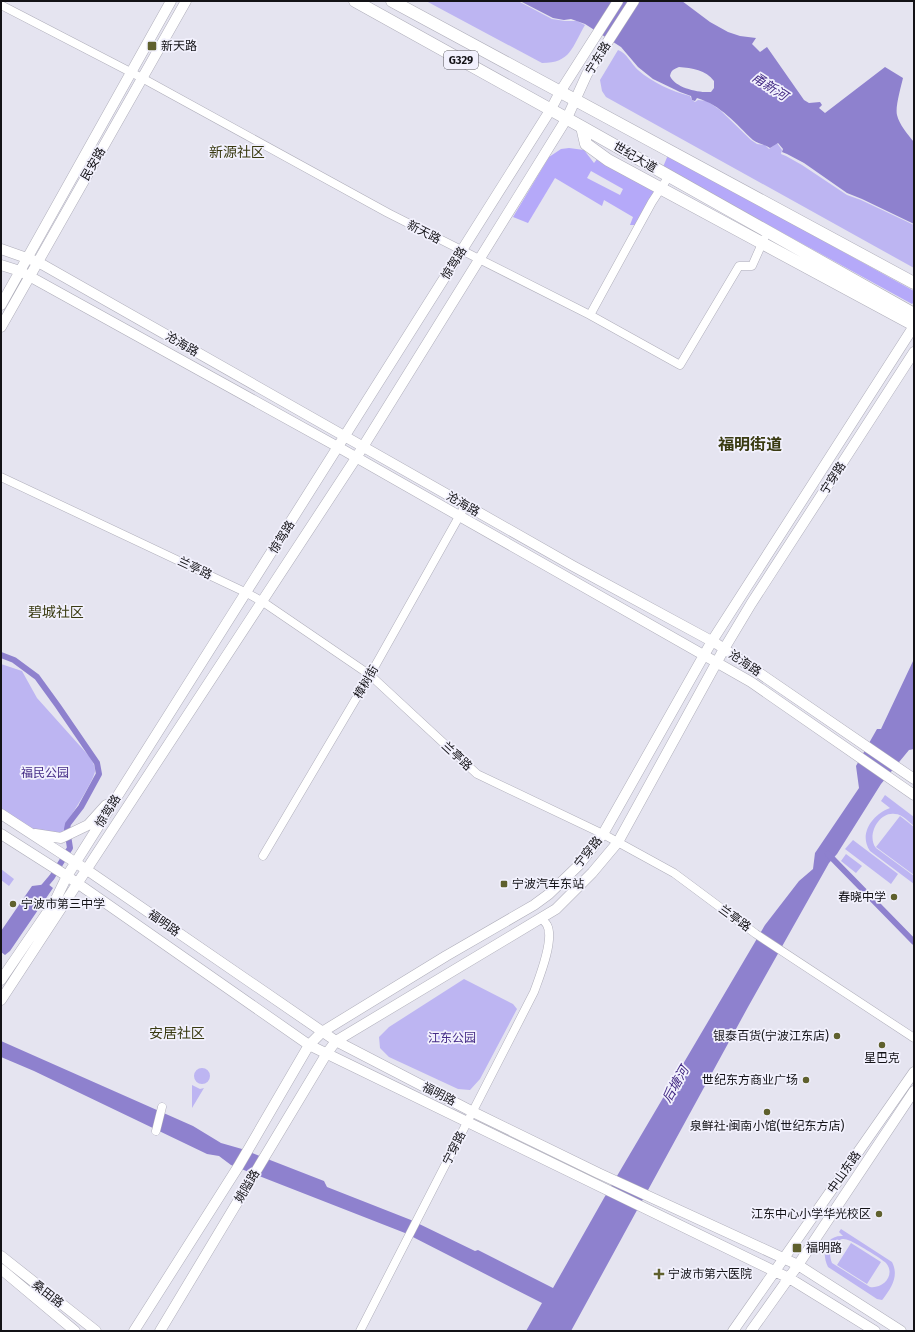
<svg xmlns="http://www.w3.org/2000/svg" width="915" height="1332" font-family="'Fira Sans','Noto Sans SC',sans-serif">
	<style>
		.green { fill: #bdb5f2; fill-rule: evenodd }
		.forest { fill: #b5a9f9; fill-rule: evenodd }
		.water { fill: #8e81ce; fill-rule: evenodd }
		.lines { fill: none; stroke-linecap: round; stroke-linejoin: round }
		.canal { stroke: #8e81ce; stroke-width: 6 }
		.minor-casing { stroke: #afaeba; stroke-width: 9 }
		.major-casing { stroke: #afaeba; stroke-width: 11 }
		.highway-casing { stroke: #afaeba; stroke-width: 13 }
		.minor { stroke: #fff; stroke-width: 8 }
		.major { stroke: #fff; stroke-width: 10 }
		.highway { stroke: #fff; stroke-width: 12 }
		.poi-dot { fill: #5f602d; stroke: #f2f1fd; stroke-width: 1.5 }
		.labels { text-anchor: middle; stroke-width: 3.5; stroke-linejoin: round; paint-order: stroke }
		.shield { fill: #f2f1fd; stroke: #56555b; stroke-width: 1 }
		.shield-label { font-size: 11px; font-weight: bold; fill: #131216 }
		.poi-label { font-size: 12px; fill: #131216; stroke: #f2f1fd; text-anchor: start }
		.street-label { font-size: 12px; fill: #131216; stroke: #f2f1fd }
		.park-label { font-size: 12px; fill: #452c87; stroke: #f2f1fd }
		.water-label { font-size: 13px; font-style: italic; fill: #432a84; stroke: #f2f1fd }
		.quarter-label { font-size: 14px; fill: #393a11; stroke: #f2f1fd }
		.district-label { font-size: 16px; font-weight: bold; fill: #393a11; stroke: #f2f1fd }
	</style>
	<rect width="100%" height="100%" fill="#e5e4f0"/>
	<!-- green -->
	<path class="green" d="M426 1H518L552 19 565 21H577L585 25C572 47 571 63 542 63Z
		M618 50C627 53 631 64 638 70 653 83 671 91 690 96L692 100 695 102 698 100 707 101 720 110 751 140 757 144 765 145 769 149 777 143 782 150 781 154 786 156 802 165 847 195 861 200 914 225V268L606 97 602 91 600 80Z
		M1 664 22 671 37 698 89 756C92 761 95 765 95 771 95 778 71 817 65 824V836L31 832 1 812Z
		M885 795 914 817V826C909 822 902 814 895 814 879 811 866 836 876 848L914 876V884L870 851C858 834 873 814 890 808L881 801Z
		M900 816 914 827V875L876 847Z
		M853 840 898 874 891 884 845 849Z
		M846 854 862 866 856 873 841 861Z
		M1 869 14 879 9 886 1 880Z
		M464 979 513 1004 517 1009 480 1079 470 1090 458 1089 389 1057 380 1048 379 1037 389 1027Z
		M194 1076a8 8 0 1 1 16 0a8 8 0 1 1-16 0Z
		M192 1085 200 1089 204 1088 192 1108Z
		M841 1229 892 1262C899 1276 892 1287 883 1299L882 1300 877 1299 828 1267C821 1253 825 1235 843 1236L839 1232ZM842 1239C844 1239 846 1239 848 1240 853 1241 882 1259 886 1263 896 1275 883 1289 870 1287L832 1263C828 1253 830 1243 842 1239Z
		M851 1243 881 1262 867 1284 837 1265Z"/>
	<!-- forest -->
	<path class="forest" d="M569 148 584 150 594 163 598 158 656 191 636 225H630L633 217 604 200 602 206 555 178 528 223 513 217 549 157 561 149ZM591 171 623 189 620 195 587 178Z
		M668 155 914 291V302L912 304 663 167Z"/>
	<!-- water -->
	<path class="water" d="M520 1H682L710 22 728 32 740 36 756 38 752 44 760 52 767 47 804 100 809 103 820 102 822 105 819 108 825 113 885 67 903 78C901 87 895 107 897 115 899 124 908 135 914 142V224L862 199 847 193 804 163 787 154 782 152 783 149 778 143 770 148C764 144 759 144 753 140 736 124 721 105 697 98L695 101 692 100 691 96 680 92 653 79 638 67 621 47 585 24 571 19 564 20 553 18ZM679 67C692 68 706 70 714 81V88L711 92C699 93 675 88 670 76 671 70 674 69 679 67Z
		M914 659V749L909 750 881 784 837 854 829 863 748 1007 571 1331H526L542 1303 405 1233 231 1165 219 1156 207 1154 34 1071 1 1057V1041L193 1126 221 1143 242 1149 324 1181 327 1187 411 1220 475 1251 478 1250 553 1288 604 1198 765 925 799 881 813 869 815 853 859 788 856 766 877 729H881Z
		M48 884 53 888 10 951 5 955 1 952V931L32 886Z"/>
	<g class="lines">
		<!-- canal -->
		<path class="canal" d="M1 655 14 660 37 677 58 706 97 763 99 774 81 807 68 824 67 829 70 848 52 877 41 890
			M828 854 914 942"/>
		<defs>
			<path id="minor" d="M1 5 142 78 388 213 590 315 680 365 739 266H752L764 239
				M590 315 652 202 669 176
				M1 477 247 593 263 602 370 675 477 774 603 834 674 873 756 934 914 1038
				M263 856 370 675 465 506
				M156 1131 162 1107
				M360 1331 534 992C539 978 555 939 547 925 546 923 543 920 541 918"/>
			<path id="major" d="M1 249 38 262 573 566 717 644 914 779
				M1 265 20 271 338 447 751 682 914 795
				M1 305 171 1
				M1 327 186 1
				M1 814 87 870 336 1041 473 1112 598 1173 783 1258 798 1265 901 1331
				M1 834 67 876 309 1045 774 1271 789 1278 875 1331
				M35 834 61 838 88 825 106 805
				M1 980 55 901 67 876 551 109 560 92 618 1
				M1 1000 356 458 567 118 587 74 634 1
				M1 1256 96 1331
				M1 1269 75 1331
				M134 1331 238 1167 309 1045 322 1032 446 956 534 905 549 894 579 865 603 834 712 641 914 326
				M160 1331 327 1053 336 1041 556 909 592 873 618 842 724 649 751 604 914 352
				M733 1331 914 1072
				M751 1331 798 1265 914 1091"/>
			<path id="highway" d="M355 1 582 127 914 314
				M392 1 914 283
				M582 127 586 144 608 160C710 215 812 270 914 325"/>
		</defs>
		<!-- minor casing -->
		<use href="#minor" class="minor-casing"/>
		<!-- major casing -->
		<use href="#major" class="major-casing"/>
		<!-- highway casing -->
		<use href="#highway" class="highway-casing"/>
		<!-- minor -->
		<use href="#minor" class="minor"/>
		<!-- major -->
		<use href="#major" class="major"/>
		<!-- highway -->
		<use href="#highway" class="highway"/>
	</g>
	<!-- markers -->
	<g class="poi-dot">
		<rect x="147" y="41" width="10" height="10" rx="2"/>
		<rect x="500" y="880" width="8" height="8" rx="2"/>
		<circle cx="894" cy="897" r="4"/>
		<circle cx="13" cy="904" r="4"/>
		<circle cx="837" cy="1036" r="4"/>
		<circle cx="882" cy="1045" r="4"/>
		<circle cx="806" cy="1080" r="4"/>
		<circle cx="767" cy="1112" r="4"/>
		<circle cx="879" cy="1214" r="4"/>
		<rect x="792" y="1243" width="10" height="10" rx="2"/>
		<path d="M657 1268h4v4h4v4h-4v4h-4v-4h-4v-4h4z"/>
	</g>
	<g class="labels">
		<!-- shield labels -->
		<rect class="shield" x="444" y="51" width="34" height="18" rx="3"/>
		<g class="shield-label">
			<text x="461" y="64">G329</text>
		</g>
		<!-- poi labels -->
		<g class="poi-label">
			<text x="161" y="50">新天路</text>
			<text x="512" y="888">宁波汽车东站</text>
			<text x="886" y="901" text-anchor="end">春晓中学</text>
			<text x="21" y="908">宁波市第三中学</text>
			<text x="829" y="1040" text-anchor="end">银泰百货(宁波江东店)</text>
			<text x="882" y="1062" text-anchor="middle">星巴克</text>
			<text x="798" y="1084" text-anchor="end">世纪东方商业广场</text>
			<text x="767" y="1130" text-anchor="middle">泉鲜社·闽南小馆(世纪东方店)</text>
			<text x="871" y="1218" text-anchor="end">江东中心小学华光校区</text>
			<text x="806" y="1252">福明路</text>
			<text x="668" y="1278">宁波市第六医院</text>
		</g>
		<!-- street labels -->
		<g class="street-label">
			<text transform="translate(598 58) rotate(-58)" y="4">宁东路</text>
			<text transform="translate(635 157) rotate(30)" y="4">世纪大道</text>
			<text transform="translate(93 164) rotate(-60)" y="4">民安路</text>
			<text transform="translate(424 232) rotate(27)" y="4">新天路</text>
			<text transform="translate(454 263) rotate(-58)" y="4">惊驾路</text>
			<text transform="translate(182 344) rotate(30)" y="4">沧海路</text>
			<text transform="translate(833 478) rotate(-57)" y="4">宁穿路</text>
			<text transform="translate(463 504) rotate(30)" y="4">沧海路</text>
			<text transform="translate(282 537) rotate(-58)" y="4">惊驾路</text>
			<text transform="translate(195 568) rotate(25)" y="4">兰亭路</text>
			<text transform="translate(745 663) rotate(34)" y="4">沧海路</text>
			<text transform="translate(366 682) rotate(-60)" y="4">樟树街</text>
			<text transform="translate(457 756) rotate(43)" y="4">兰亭路</text>
			<text transform="translate(108 811) rotate(-58)" y="4">惊驾路</text>
			<text transform="translate(588 852) rotate(-51)" y="4">宁穿路</text>
			<text transform="translate(735 918) rotate(36)" y="4">兰亭路</text>
			<text transform="translate(164 923) rotate(35)" y="4">福明路</text>
			<text transform="translate(439 1094) rotate(27)" y="4">福明路</text>
			<text transform="translate(454 1148) rotate(-63)" y="4">宁穿路</text>
			<text transform="translate(844 1172) rotate(-55)" y="4">中山东路</text>
			<text transform="translate(247 1186) rotate(-59)" y="4">姚隘路</text>
			<text transform="translate(48 1294) rotate(38)" y="4">桑田路</text>
		</g>
		<!-- park labels -->
		<g class="park-label">
			<text x="45" y="777">福民公园</text>
			<text x="452" y="1042">江东公园</text>
		</g>
		<!-- water labels -->
		<g class="water-label">
			<text transform="translate(770 86) rotate(33)" y="5">甬新河</text>
			<text transform="translate(675 1084) rotate(-60)" y="5">后塘河</text>
		</g>
		<!-- quarter labels -->
		<g class="quarter-label">
			<text x="237" y="157">新源社区</text>
			<text x="56" y="617">碧城社区</text>
			<text x="177" y="1038">安居社区</text>
		</g>
		<!-- district labels -->
		<g class="district-label">
			<text x="750" y="450">福明街道</text>
		</g>
	</g>
	<!-- border -->
	<rect width="915" height="1332" fill="none" stroke="#131216" stroke-width="4"/>
</svg>
